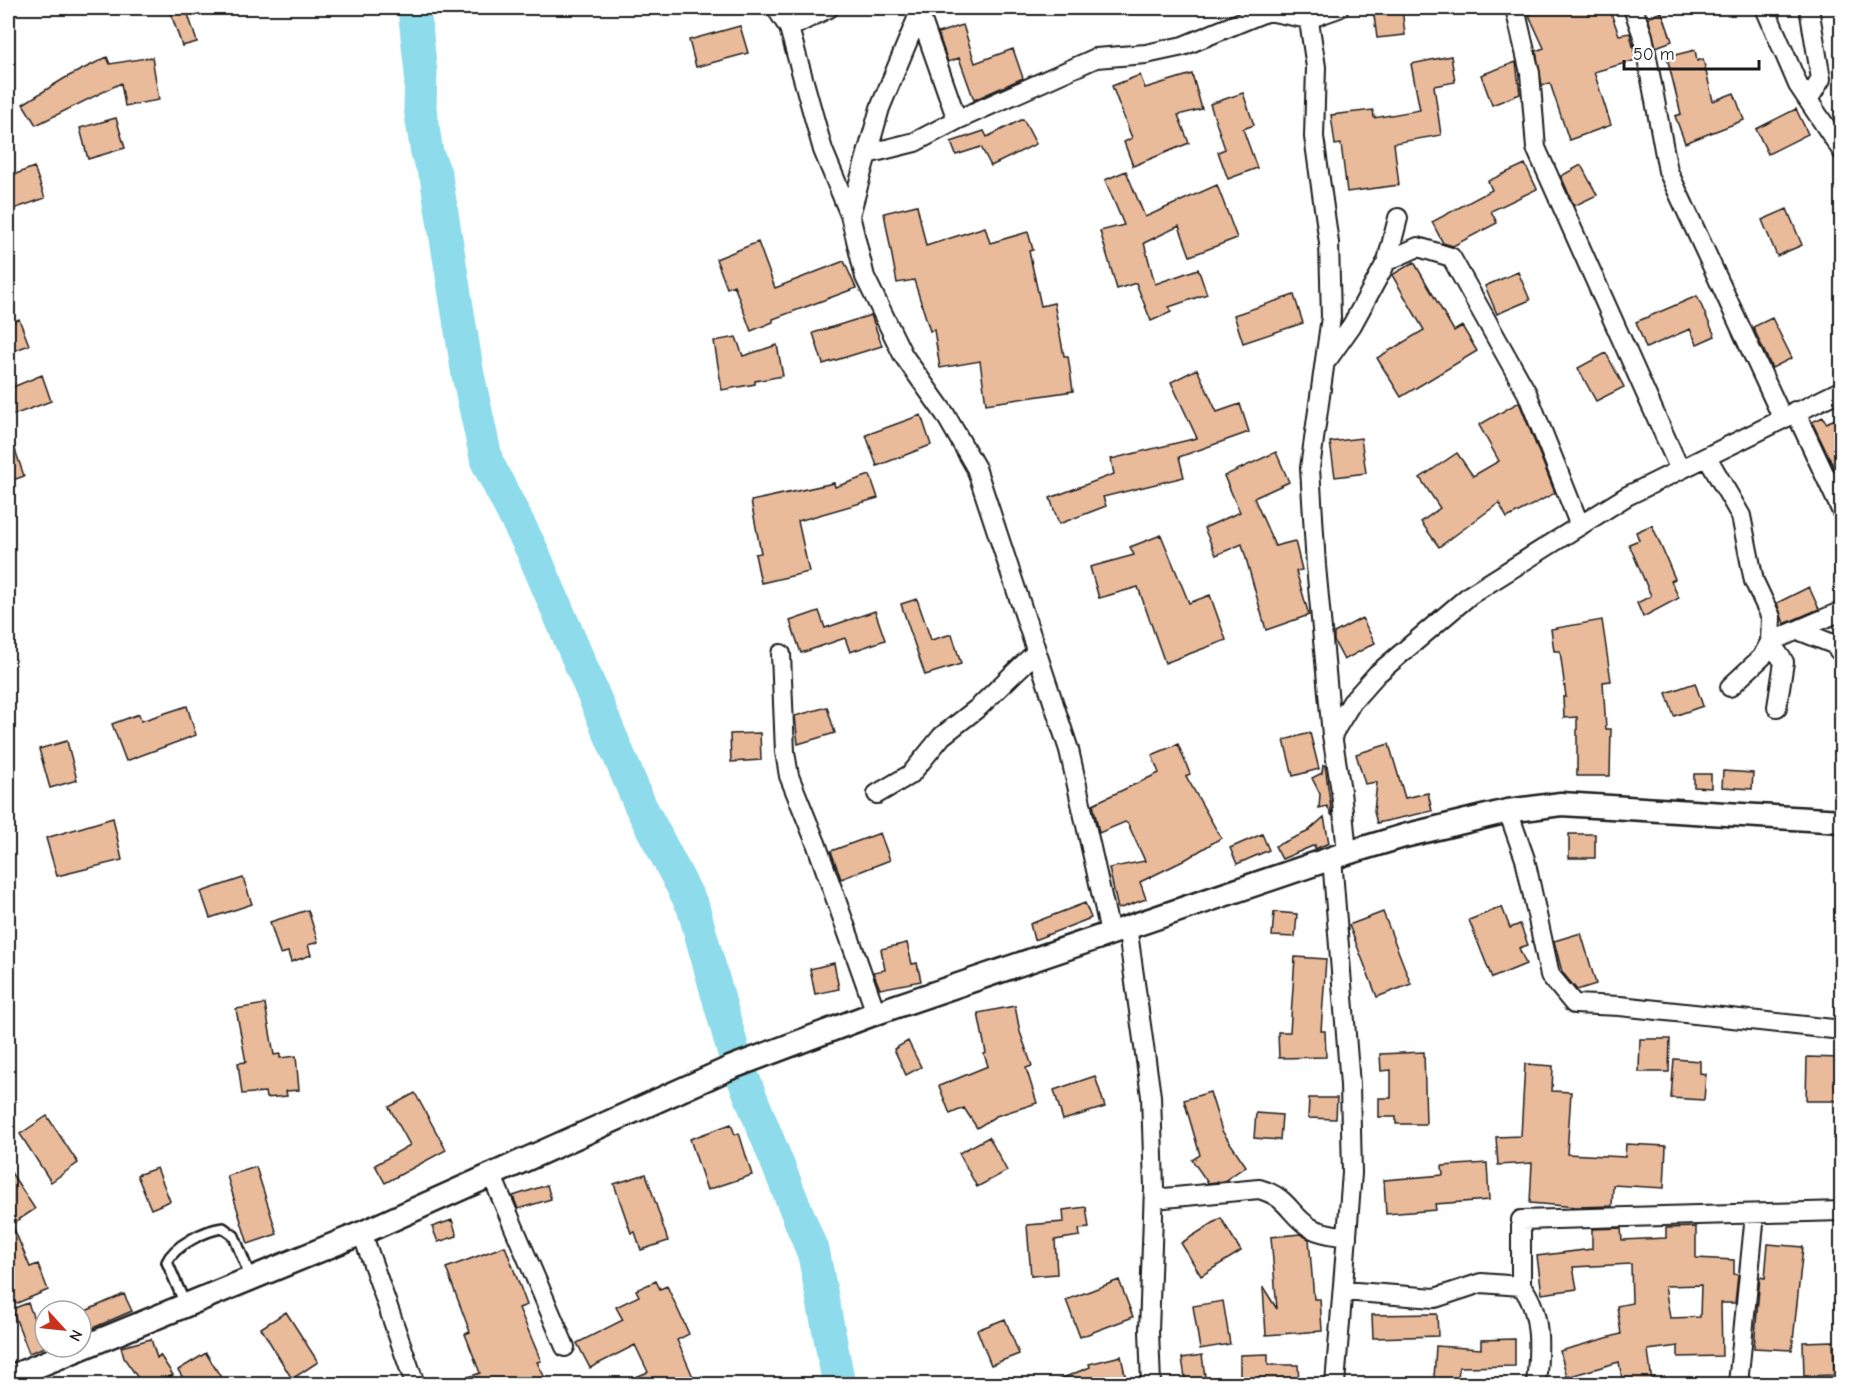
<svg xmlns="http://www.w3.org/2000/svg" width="1849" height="1392" font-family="'Comic Neue',sans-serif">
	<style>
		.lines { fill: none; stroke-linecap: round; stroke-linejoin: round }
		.river { stroke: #8ddbeb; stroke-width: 33 }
		.building { fill: #eabb9b; stroke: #1c1c1c; stroke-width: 1.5; fill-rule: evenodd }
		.service-casing { stroke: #1c1c1c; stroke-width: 14 }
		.minor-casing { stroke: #1c1c1c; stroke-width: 22 }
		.tertiary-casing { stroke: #1c1c1c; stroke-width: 27 }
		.service { stroke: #fff; stroke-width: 9 }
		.minor { stroke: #fff; stroke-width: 18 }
		.tertiary { stroke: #fff; stroke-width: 22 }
	</style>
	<rect width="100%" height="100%" fill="#fff"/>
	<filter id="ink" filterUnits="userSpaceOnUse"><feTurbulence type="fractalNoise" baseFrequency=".0167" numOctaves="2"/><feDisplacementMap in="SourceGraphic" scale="12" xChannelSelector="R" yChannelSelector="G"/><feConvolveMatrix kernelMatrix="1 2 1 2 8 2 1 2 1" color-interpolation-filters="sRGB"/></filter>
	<g filter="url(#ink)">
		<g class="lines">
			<!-- river -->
			<path class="river" d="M414 8 421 73 420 108 427 153 436 176 468 375 487 462 532 550 640 805 693 907 733 1050
				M744 1080 814 1255 839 1384"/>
		</g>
		<!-- building -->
		<path class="building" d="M169 8H186L197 42 182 46Z
			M1373 8H1402L1405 35 1377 38Z
			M1544 8H1609L1619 35 1630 33 1636 60 1594 72 1611 125 1569 140 1550 83 1542 86 1536 51 1544 48 1529 15Z
			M1662 12 1672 41 1656 47 1648 17Z
			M963 25 975 63 1013 49 1023 78 974 100 959 58 948 62 938 33Z
			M740 26 748 53 696 67 689 40Z
			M1695 50 1697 61 1703 59 1713 101 1734 93 1744 120 1685 143 1675 116 1681 114 1667 57Z
			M1451 56 1455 82 1434 86 1441 135 1394 143 1399 185 1347 192 1341 144 1335 145 1331 115 1373 110 1374 118 1420 110 1411 64Z
			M107 57 110 64 152 57 159 100 125 106 121 83 36 125 23 104 65 78Z
			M1516 62 1520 94 1492 105 1481 75Z
			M1192 74 1202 109 1178 115 1189 143 1133 166 1124 142 1132 138 1112 86 1140 75 1145 88Z
			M1243 93 1254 125 1243 129 1257 168 1228 179 1218 152 1225 149 1210 104Z
			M1796 109 1808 134 1768 154 1756 129Z
			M116 118 125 148 88 159 80 128Z
			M1023 119 1036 144 991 166 981 147 956 155 951 142 984 131 987 137Z
			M1525 164 1537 189 1491 211 1497 223 1453 246 1443 243 1432 222 1492 190 1488 181Z
			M1581 165 1597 195 1574 206 1561 176Z
			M34 167 45 198 8 211V177Z
			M1126 171 1145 217 1217 185 1237 238 1190 256 1179 226 1144 243 1155 284 1198 269 1207 294 1169 307 1171 312 1151 321 1136 283 1117 289 1100 231 1124 225 1105 180Z
			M917 205 926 246 985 227 990 243 1028 232 1033 250 1029 251 1041 306 1054 303 1064 356H1068L1073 391 986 404 980 361 940 368 934 330 930 331 914 280 897 283 884 213Z
			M1787 209 1802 245 1777 256 1762 220Z
			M758 242 775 288 844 261 856 288 773 319V322L751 331 734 285 727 288 716 259Z
			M1414 262 1454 331 1462 326 1477 351 1401 397 1377 358 1424 330 1392 275Z
			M1518 272 1530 300 1497 314 1485 286Z
			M1294 295 1303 323 1243 343 1234 315Z
			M1697 296 1715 336 1697 344 1690 329 1646 348 1636 322Z
			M871 315 882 346 823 364 813 333Z
			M1772 318 1792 358 1772 368 1753 327Z
			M19 319 29 345 8 353V324Z
			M736 337 743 356 777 345 783 376 755 381V384L722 390 714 341Z
			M1606 353 1624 387 1596 401 1578 368Z
			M1197 369 1217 412 1240 404 1249 432 1179 457 1184 477 1103 497 1106 506 1059 524 1050 498 1114 474 1111 459 1197 438 1171 382Z
			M42 375 51 401 8 417V389Z
			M1519 402 1555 493 1507 518 1499 503 1439 547 1421 522 1440 508 1420 478 1457 453 1473 476 1499 461 1479 425Z
			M921 415 931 445 877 466 866 435Z
			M1842 416V484L1812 422 1823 417 1826 423Z
			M10 435 24 476 8 482V436Z
			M1361 438 1366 473 1335 477 1330 442Z
			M1276 452 1289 482 1254 498 1275 546 1295 541 1302 570 1296 571 1309 615 1266 630 1242 544 1216 555 1204 528 1240 512 1224 476Z
			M870 475 878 498 798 521 809 572 761 583 755 554 761 553 751 501 834 483 835 487Z
			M1652 525 1675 579 1671 581 1679 598 1643 617 1637 603 1651 596 1629 544 1639 540 1636 532Z
			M1161 535 1189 603 1210 595 1226 640 1165 663 1138 587 1099 598 1090 567 1134 555 1130 547Z
			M1809 587 1819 609 1784 624 1777 603Z
			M917 599 931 640 952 634 961 664 925 675 901 604Z
			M819 611 825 628 875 611 885 640 850 652 845 638 801 653 790 621Z
			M1362 618 1375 643 1344 660 1334 641V633Z
			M1602 620 1611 681 1603 682 1606 729H1611L1610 776H1577V717L1564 718 1563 697H1566L1560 651H1554L1551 629Z
			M1695 683 1703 706 1674 716 1666 693Z
			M187 706 196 735 126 761 112 724 139 714 141 721Z
			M827 707 835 733 798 744 795 716Z
			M760 733 761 760 731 762 730 734Z
			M1310 733 1319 769 1293 776 1284 740Z
			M67 741 77 780 50 788 39 749Z
			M1178 744 1190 774 1186 776 1221 838 1183 861 1140 882 1146 899 1118 909 1109 868 1145 861 1128 824 1125 822 1099 833 1093 804 1159 773 1152 755Z
			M1389 744 1405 798 1428 793 1432 811 1377 823 1374 812 1377 782 1365 784 1356 754Z
			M1323 765H1325L1332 816 1327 806 1319 808 1320 794 1312 778 1322 773Z
			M1723 771 1753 773 1752 789 1722 787Z
			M1694 774H1711V788L1694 787Z
			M1324 817 1329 843 1315 849V845L1282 859 1275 846 1307 832Z
			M113 818 122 860 57 876 46 838Z
			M880 833 890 860 841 879 831 851Z
			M1262 834 1269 850 1237 864 1230 848Z
			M1569 834H1595V858H1569Z
			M243 878 252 904 210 918 201 892Z
			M1085 903 1091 918 1034 940 1030 924Z
			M1502 907 1510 928 1520 924 1528 945 1519 948 1526 964 1492 978 1469 920Z
			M308 910 318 942 308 945 311 955 291 962 288 952 280 954 270 922Z
			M1274 912 1297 914 1295 937 1272 936Z
			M1383 912 1411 984 1377 997 1349 925Z
			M1581 933 1596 984 1577 990 1562 972 1554 941Z
			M907 943 912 964 917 963 921 981 880 989 873 972 885 970 881 949Z
			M1295 957 1326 959 1321 1031H1325L1326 1057 1279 1058 1278 1032H1290Z
			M834 963 839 989 815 994 810 969Z
			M265 1004 274 1055 280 1054V1058L296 1056 299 1090 286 1091 287 1096 266 1098 265 1092 242 1094 238 1063 246 1062 236 1009Z
			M1015 1006 1020 1032 1032 1066 1026 1068 1037 1103 996 1116 977 1128 964 1108 950 1114 939 1086 988 1066 984 1054 986 1053 978 1013Z
			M1640 1039H1670L1669 1072H1639Z
			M908 1041 921 1067 906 1075 894 1049Z
			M1424 1052 1426 1124H1396V1117H1379V1098H1391V1070L1381 1071 1380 1054Z
			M1807 1057 1840 1058 1839 1101H1806Z
			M1674 1059 1700 1061V1073L1706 1074 1704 1100 1671 1098Z
			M1525 1064 1553 1066 1552 1091 1571 1092 1567 1154 1625 1157 1626 1144 1666 1146 1664 1188 1613 1185 1612 1206 1577 1207 1530 1203 1532 1163 1498 1165 1496 1137 1521 1136Z
			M1095 1076 1105 1107 1063 1120 1054 1090Z
			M1210 1092 1222 1131 1246 1166 1224 1181 1208 1183 1192 1160 1200 1155 1184 1100Z
			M415 1093 446 1150 385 1183 375 1165 410 1145 389 1107Z
			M1309 1098H1337L1336 1119 1308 1118Z
			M1256 1113 1282 1115 1280 1140 1254 1138Z
			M47 1116 78 1163 51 1182 20 1134Z
			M731 1124 735 1135 739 1133 752 1175 707 1190 690 1139Z
			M989 1137 1007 1171 977 1187 959 1153Z
			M1487 1163 1489 1200 1435 1204 1436 1210 1386 1214 1384 1180 1443 1175 1442 1166Z
			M256 1167 277 1234 248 1244 227 1176Z
			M8 1168 35 1209 12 1224 30 1267 38 1264 48 1290 15 1304 8 1286Z
			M157 1168 170 1201 151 1209 137 1175Z
			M646 1174 668 1241 641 1250 635 1232 631 1233 614 1184Z
			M547 1185 551 1199 518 1209 513 1196Z
			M1086 1207 1089 1228 1079 1229 1080 1236 1055 1240 1057 1274 1031 1276 1027 1225 1064 1222 1063 1210Z
			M1221 1218 1241 1251 1201 1276 1181 1243Z
			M452 1220 457 1236 438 1242 432 1227Z
			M1696 1227V1258L1734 1260V1274L1738 1275 1735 1303H1721L1722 1356 1678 1357V1346L1648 1350 1652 1382 1636 1384H1623L1619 1362 1567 1377 1560 1351 1621 1334 1617 1306 1632 1303 1631 1264 1573 1267 1577 1289 1542 1294 1537 1256 1592 1249V1229L1621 1228 1622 1240 1666 1238V1228ZM1701 1285 1700 1317 1670 1318 1665 1286Z
			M1300 1234 1309 1239 1314 1299H1320L1322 1331 1266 1335 1263 1287 1277 1309 1271 1237Z
			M1768 1244 1803 1247 1792 1350 1754 1348 1760 1277 1765 1278Z
			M505 1246 527 1305 519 1308 541 1361 537 1362 548 1384H455L454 1382 480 1373 465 1334 470 1332 446 1268Z
			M1119 1280 1133 1317 1080 1337 1066 1300Z
			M656 1281 660 1289 667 1286 689 1334 677 1340 694 1379 683 1384H619L648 1372 635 1345 590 1368 577 1343 623 1320 616 1307 639 1296 636 1290Z
			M124 1294 132 1311 86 1331 81 1313Z
			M1223 1301 1230 1344 1200 1349 1193 1306Z
			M28 1303 39 1332 45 1329V1347L29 1353 12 1309Z
			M286 1312 318 1362 292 1379 261 1328Z
			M1437 1314 1438 1336 1373 1338 1372 1315Z
			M1005 1319 1019 1354 991 1365 977 1330Z
			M151 1339 157 1358 160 1355 173 1375 157 1384H142L124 1358 121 1347Z
			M1515 1339V1366L1459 1367 1458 1380 1434 1379 1436 1346 1481 1349V1340Z
			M1833 1341 1834 1375 1804 1376 1803 1342Z
			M206 1353 225 1384H187L178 1370Z
			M1268 1354V1365H1298L1299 1384H1240V1355Z
			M1202 1355 1206 1384H1186L1182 1358Z
			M1121 1356 1127 1384H1048L1090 1367 1089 1364Z"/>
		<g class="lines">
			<defs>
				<path id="service" d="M185 1304 167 1262C174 1246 205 1230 223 1228L234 1236 250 1276"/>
				<path id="minor" d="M776 8 789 28 823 150 850 215 865 277 903 355 945 414 976 468 1069 750 1110 932
					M1307 8 1316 67 1314 137 1329 243 1331 317 1310 468 1316 566 1332 735 1341 791 1347 853
					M1515 8 1530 73 1536 148 1680 470
					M1633 8 1643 36 1668 171 1782 417
					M1765 8 1798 85 1842 151
					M918 9 957 120
					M789 28 829 8
					M1808 100 1821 79 1809 8
					M867 154 880 108 919 14
					M850 215 867 154 915 142 957 120 1096 58 1146 54 1183 46 1268 11 1308 19 1339 8
					M1387 261 1418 247 1451 257 1527 393 1580 526
					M1328 359 1352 325 1387 261 1398 218
					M1795 411 1842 512
					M1707 457 1741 516 1754 581 1771 617 1770 642 1842 611
					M1800 631 1833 644 1842 654
					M781 654 785 752 789 776 816 843 876 1013
					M1730 687 1762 657 1770 642 1784 662 1777 707
					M1332 735 1352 702 1377 674 1470 595 1627 496 1842 390
					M877 794 911 774 942 736 979 707 1036 652
					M1508 811 1525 859 1550 975 1574 1004 1620 1006 1842 1030
					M1332 858 1350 1085 1352 1173 1335 1384
					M1127 926 1151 1096 1154 1187 1149 1331 1151 1384
					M492 1176 565 1347
					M1154 1199 1259 1189C1289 1197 1289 1215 1311 1228 1322 1234 1335 1235 1347 1237
					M362 1233 415 1384
					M1521 1286V1220L1842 1211
					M1343 1291 1435 1298 1481 1283 1521 1286C1543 1311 1539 1354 1536 1384
					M1738 1384 1755 1214"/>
				<path id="tertiary" d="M8 1378 362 1233 730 1068 876 1013 1347 853 1404 836 1508 811 1561 804 1842 821"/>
			</defs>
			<!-- service casing -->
			<use href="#service" class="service-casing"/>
			<!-- minor casing -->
			<use href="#minor" class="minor-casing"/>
			<!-- tertiary casing -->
			<use href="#tertiary" class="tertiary-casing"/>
			<!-- service -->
			<use href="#service" class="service"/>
			<!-- minor -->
			<use href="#minor" class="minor"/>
			<!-- tertiary -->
			<use href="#tertiary" class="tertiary"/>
		</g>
	</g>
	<!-- margin -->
	<rect width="1849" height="1392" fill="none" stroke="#fff" stroke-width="30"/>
	<rect x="15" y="15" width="1819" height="1362" fill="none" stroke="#1c1c1c" stroke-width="2" filter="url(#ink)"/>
	<!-- north arrow -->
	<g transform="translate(63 1329) rotate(117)"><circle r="28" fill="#ffffff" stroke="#a4a4a4" stroke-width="1.5"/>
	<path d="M0-4.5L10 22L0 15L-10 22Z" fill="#c8321e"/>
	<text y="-9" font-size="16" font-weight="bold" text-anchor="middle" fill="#1c1c1c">N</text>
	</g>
	<!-- scale -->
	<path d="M1624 60v9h135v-9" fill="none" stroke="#1c1c1c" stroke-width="3"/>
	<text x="1633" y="60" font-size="18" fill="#1c1c1c" stroke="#ffffff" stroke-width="4.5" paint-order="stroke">50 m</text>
</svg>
